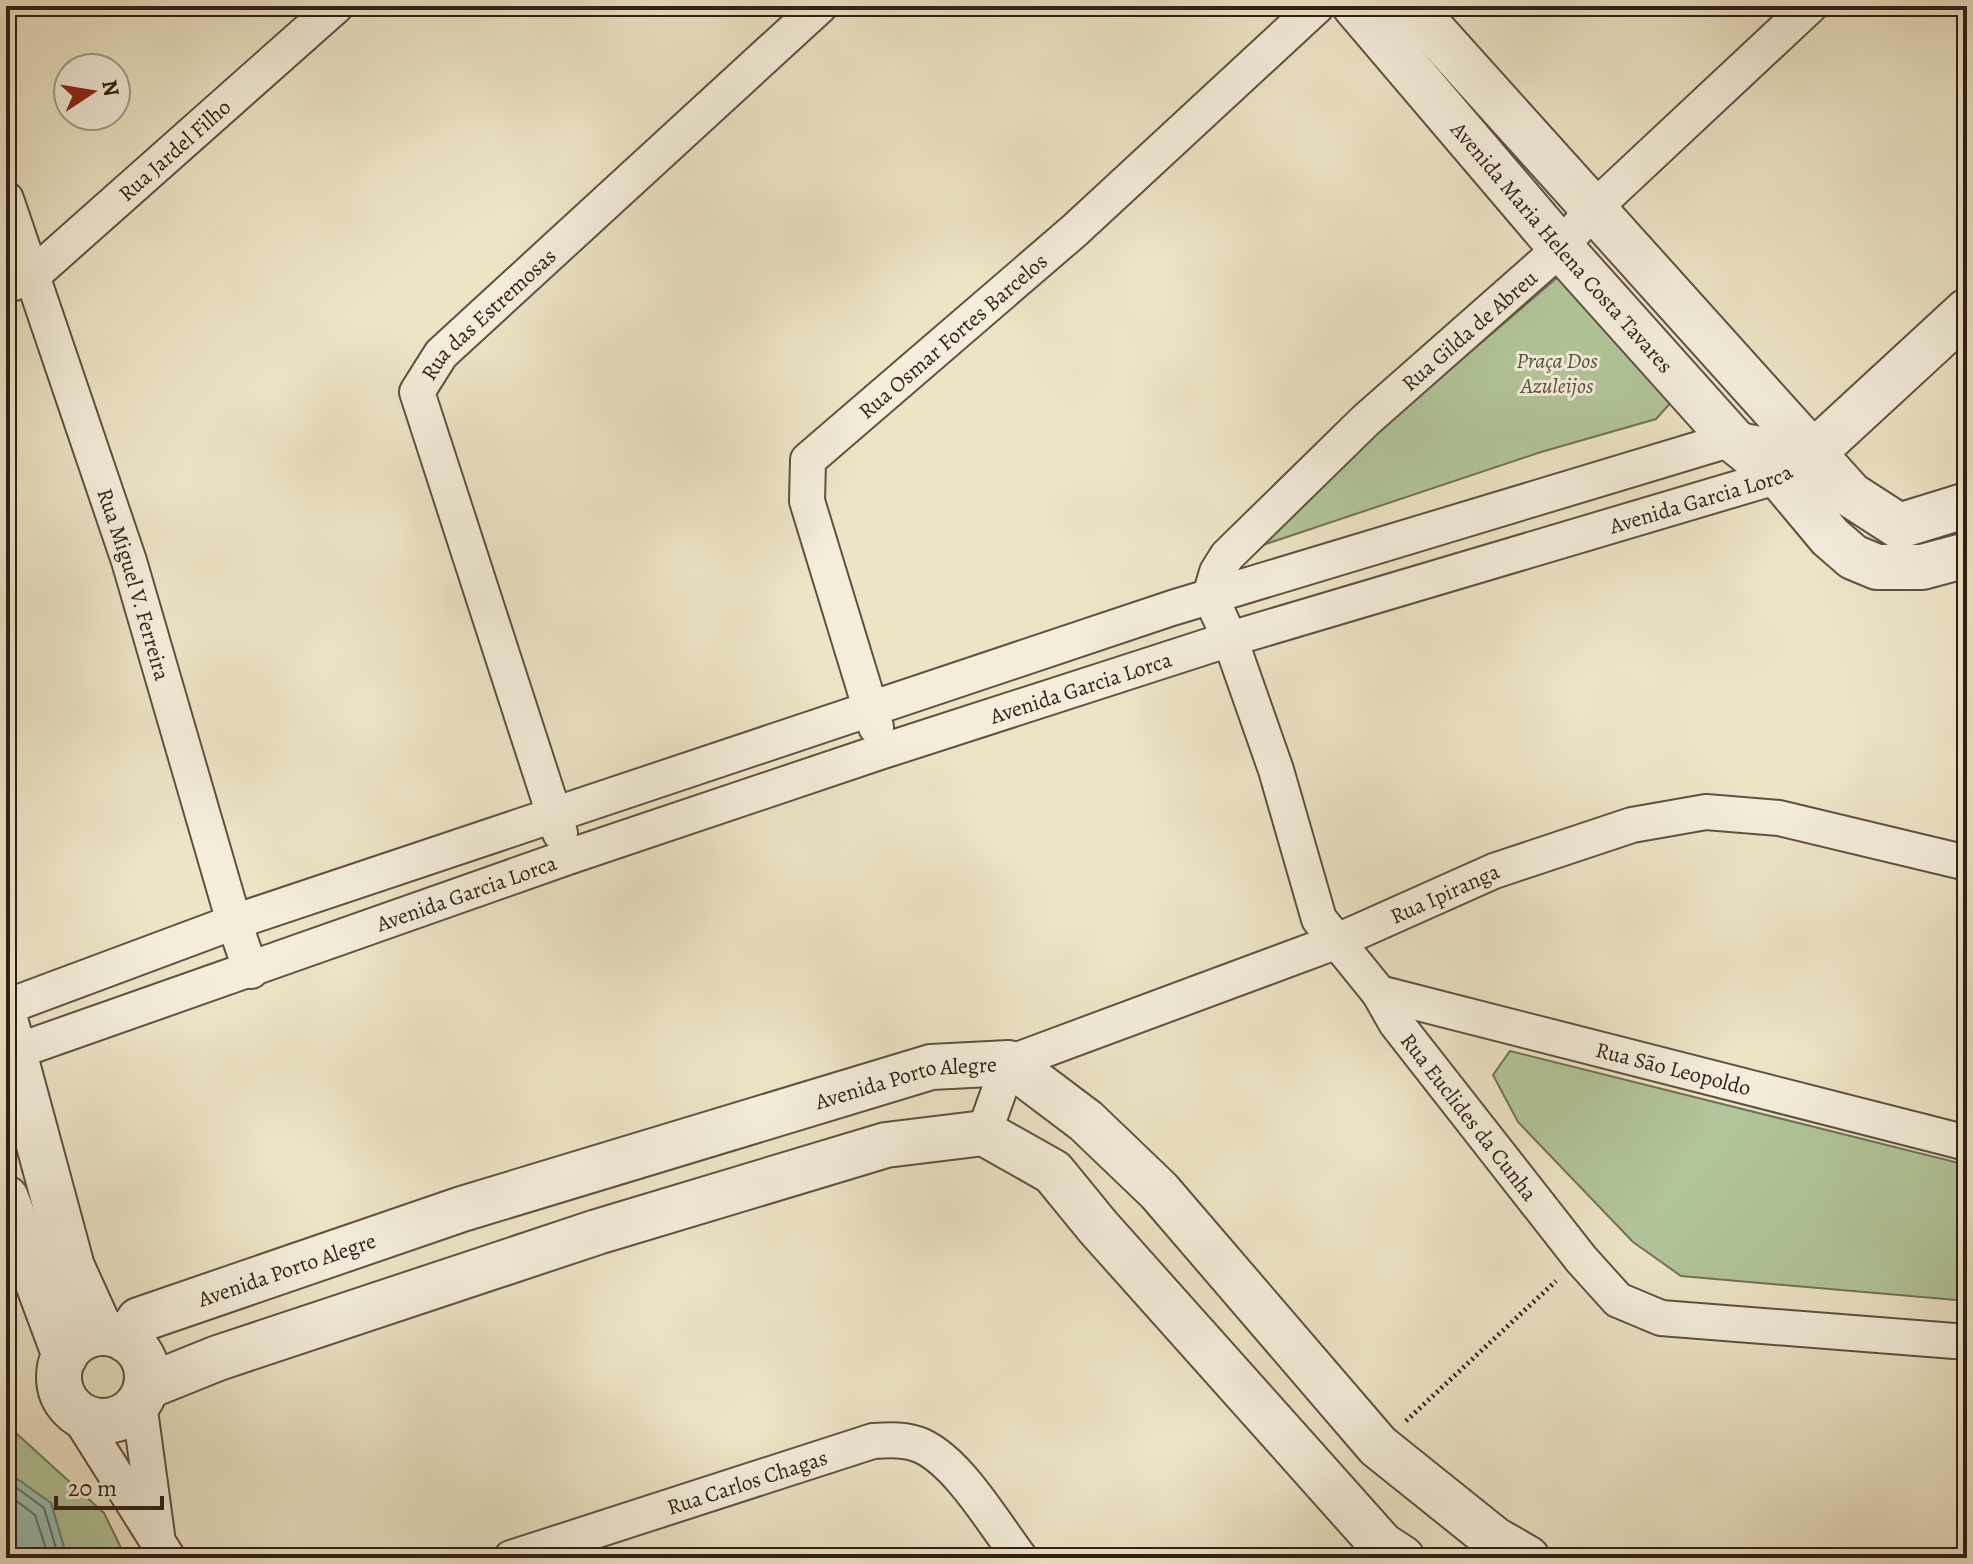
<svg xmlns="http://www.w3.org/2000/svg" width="1973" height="1564" font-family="Alegreya,serif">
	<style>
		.green { fill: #b2c59a; stroke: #727258; stroke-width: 2 }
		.water { fill: #99bfb4; stroke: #6f7f75; stroke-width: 2 }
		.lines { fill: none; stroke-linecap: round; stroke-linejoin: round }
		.shore { stroke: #656e65; stroke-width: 2 }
		.minor-casing { stroke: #605042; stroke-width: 38 }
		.tertiary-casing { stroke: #605042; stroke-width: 48 }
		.path { stroke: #311e16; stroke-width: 5; stroke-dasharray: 2 4; stroke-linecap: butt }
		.minor { stroke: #f3edda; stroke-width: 34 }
		.tertiary { stroke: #f3edda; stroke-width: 44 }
		.labels { text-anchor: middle; stroke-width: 6; stroke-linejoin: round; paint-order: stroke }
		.street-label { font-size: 22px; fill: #311e16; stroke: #f3edda }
		.park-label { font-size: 22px; font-style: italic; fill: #58503e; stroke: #f3edda }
	</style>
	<rect width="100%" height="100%" fill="#ede4c6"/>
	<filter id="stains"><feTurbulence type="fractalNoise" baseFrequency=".0025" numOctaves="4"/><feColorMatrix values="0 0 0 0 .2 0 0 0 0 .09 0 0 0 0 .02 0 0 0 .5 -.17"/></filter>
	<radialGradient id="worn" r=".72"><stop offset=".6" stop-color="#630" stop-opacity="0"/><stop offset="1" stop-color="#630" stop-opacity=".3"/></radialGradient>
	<!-- green -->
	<path class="green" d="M1565 271 1675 398 1656 419 1541 452 1248 550 1407 406Z
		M1510 1051 1967 1165V1301L1681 1276 1633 1242 1518 1122 1493 1075Z
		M6 1424 104 1513 126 1558H67L51 1503 6 1471Z"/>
	<!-- water -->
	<path class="water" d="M6 1471 51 1503 67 1558H6Z"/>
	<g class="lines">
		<!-- shore -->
		<path class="shore" d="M6 1480 44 1508 59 1558
			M6 1493 35 1515 49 1558"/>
		<defs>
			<g id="minor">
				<path id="s1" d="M1810 6 1592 210 1561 248 1366 420 1227 556 1217 572 1210 596 1230 639 1276 770 1319 919 1379 993 1396 1023 1581 1259 1618 1300 1661 1318 1967 1342"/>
				<path id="s2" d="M6 199 129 561 234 922 251 971"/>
				<path id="s3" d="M6 286 32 276 336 6"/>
				<path id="s4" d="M876 727 807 501 808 460 1074 231 1317 6"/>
				<path id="s5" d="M560 833 417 392 441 354 820 6"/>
				<path id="s6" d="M1379 993 1967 1143"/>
				<path d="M6 1007 234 922 1172 608 1732 439 1813 453"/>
				<path id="s7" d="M6 1055 568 857 880 752 1230 639 1779 476 1793 467"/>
				<path id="s8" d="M984 1133 1009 1063 1335 942 1494 871 1632 825 1706 812 1779 818 1967 863"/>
				<path d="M139 1403 157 1535"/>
				<path d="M76 1412 168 1558"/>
				<path id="s9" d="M511 1558 873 1441C890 1440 906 1439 922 1446 959 1463 995 1525 1020 1558"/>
			</g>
			<g id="tertiary">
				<path id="s10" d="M1355 6 1561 248 1732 439 1779 476 1830 537 1853 557 1877 567H1922L1967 555"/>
				<path d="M1411 6 1851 495 1899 526 1967 505"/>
				<path d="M1813 453 1967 311"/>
				<path d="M6 1023 72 1267 102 1333"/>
				<path d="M6 1198 65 1356"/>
				<circle cx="103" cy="1377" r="44"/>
				<path id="s11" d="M126 1340 139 1320 462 1209 931 1067 1009 1063 1086 1121 1159 1191 1378 1446 1494 1539 1527 1558"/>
				<path d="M146 1387 218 1358 597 1232 886 1145 984 1133 1053 1172 1098 1227 1382 1545 1402 1558"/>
			</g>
		</defs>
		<!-- minor casing -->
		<use href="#minor" class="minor-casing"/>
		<!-- tertiary casing -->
		<use href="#tertiary" class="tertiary-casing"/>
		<!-- path -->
		<path class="path" d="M1406 1421 1556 1281"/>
		<!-- minor -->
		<use href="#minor" class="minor"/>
		<!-- tertiary -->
		<use href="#tertiary" class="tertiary"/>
	</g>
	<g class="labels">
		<!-- street labels -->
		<g class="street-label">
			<text dy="8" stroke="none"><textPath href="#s3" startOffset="218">Rua Jardel Filho</textPath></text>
			<text dy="8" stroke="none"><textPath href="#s10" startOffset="318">Avenida Maria Helena Costa Tavares</textPath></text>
			<text dy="8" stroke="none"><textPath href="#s5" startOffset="570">Rua das Estremosas</textPath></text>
			<text transform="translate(1469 330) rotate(-41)" y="8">Rua Gilda de Abreu</text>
			<text dy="8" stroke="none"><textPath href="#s4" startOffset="468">Rua Osmar Fortes Barcelos</textPath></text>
			<text dy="8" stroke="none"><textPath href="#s7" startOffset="1784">Avenida Garcia Lorca</textPath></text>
			<text dy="8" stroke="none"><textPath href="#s2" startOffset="406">Rua Miguel V. Ferreira</textPath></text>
			<text dy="8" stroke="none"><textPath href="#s7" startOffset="1136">Avenida Garcia Lorca</textPath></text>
			<text dy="8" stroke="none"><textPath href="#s8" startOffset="542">Rua Ipiranga</textPath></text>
			<text dy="8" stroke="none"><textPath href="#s7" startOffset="488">Avenida Garcia Lorca</textPath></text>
			<text dy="8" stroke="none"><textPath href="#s6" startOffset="304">Rua São Leopoldo</textPath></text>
			<text dy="8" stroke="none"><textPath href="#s11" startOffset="828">Avenida Porto Alegre</textPath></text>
			<text dy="8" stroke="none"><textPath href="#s1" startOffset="1436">Rua Euclides da Cunha</textPath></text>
			<text dy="8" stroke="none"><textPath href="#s11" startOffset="180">Avenida Porto Alegre</textPath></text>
			<text dy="8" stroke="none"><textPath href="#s9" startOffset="248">Rua Carlos Chagas</textPath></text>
		</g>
		<!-- park labels -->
		<g class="park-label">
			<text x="1557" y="368">Praça Dos<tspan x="1557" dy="25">Azuleijos</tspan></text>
		</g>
	</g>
	<!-- margin -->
	<rect width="1973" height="1564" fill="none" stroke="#ede4c6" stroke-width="32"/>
	<rect x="8" y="8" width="1957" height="1548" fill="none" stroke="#311e16" stroke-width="4"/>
	<rect x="16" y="16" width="1941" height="1532" fill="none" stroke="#311e16" stroke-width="2"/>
	<!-- north arrow -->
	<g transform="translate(92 92) rotate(78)"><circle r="38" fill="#f3edda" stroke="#a59a8c" stroke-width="2"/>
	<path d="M0-6L14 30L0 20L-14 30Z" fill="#8f2418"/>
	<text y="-12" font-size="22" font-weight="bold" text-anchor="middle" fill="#311e16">N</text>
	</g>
	<!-- scale -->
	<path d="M56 1496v12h106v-12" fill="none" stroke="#311e16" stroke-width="4"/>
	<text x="68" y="1496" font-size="24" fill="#311e16" stroke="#f3edda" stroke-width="6" paint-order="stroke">20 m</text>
	<rect width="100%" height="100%" filter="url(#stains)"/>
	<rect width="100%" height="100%" fill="url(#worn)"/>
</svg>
